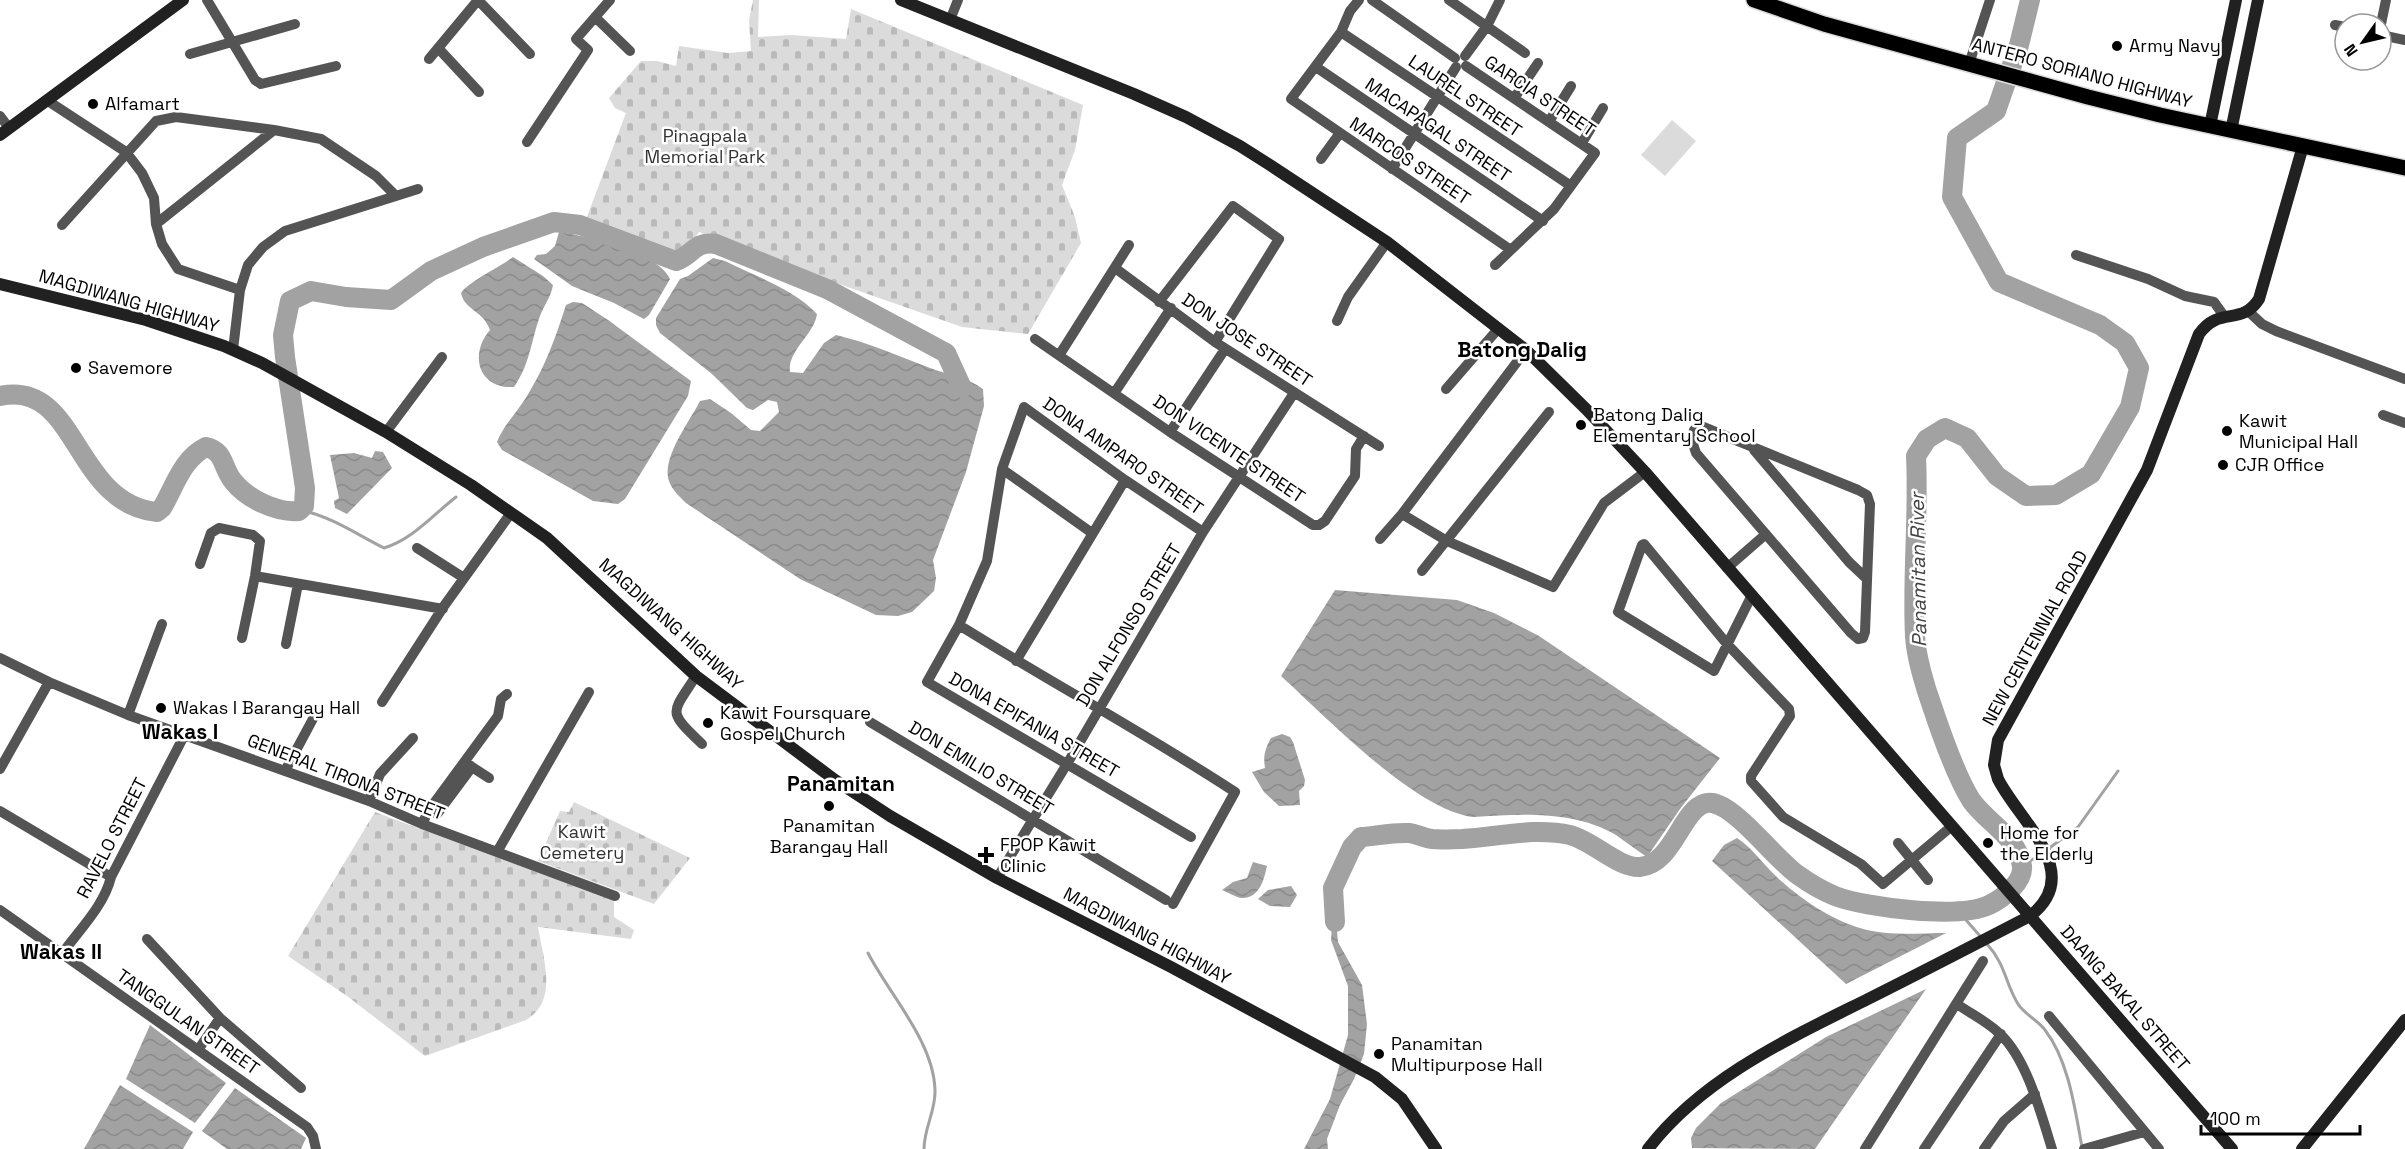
<svg xmlns="http://www.w3.org/2000/svg" width="2405" height="1149" font-family="'Space Grotesk',sans-serif">
	<style>
		.cemetery { fill: url(#cemetery-stones) }
		.garden { fill: #dbdbdb }
		.water { fill: url(#water-waves) }
		.lines { fill: none; stroke-linecap: round; stroke-linejoin: round }
		.stream { stroke: #a2a2a2; stroke-width: 3 }
		.river { stroke: #a2a2a2; stroke-width: 20 }
		.primary-casing { stroke: #dbdbdb; stroke-width: 18 }
		.street { stroke: #545454; stroke-width: 10 }
		.secondary { stroke: #212121; stroke-width: 12 }
		.primary { stroke: #000; stroke-width: 15 }
		.poi-dot { fill: #000; stroke: #fff; stroke-width: 2 }
		.labels { text-anchor: middle; stroke-width: 5; stroke-linejoin: round; paint-order: stroke }
		.poi-label { font-size: 18px; fill: #000; stroke: #fff; text-anchor: start }
		.street-label { font-size: 18px; fill: #000; stroke: #fff }
		.park-label { font-size: 18px; fill: #323232; stroke: #fff }
		.water-label { font-size: 20px; font-style: italic; fill: #434343; stroke: #fff }
		.quarter-label { font-size: 21px; font-weight: bold; fill: #000; stroke: #fff }
	</style>
	<defs>
		<pattern id="cemetery-stones" width="16" height="16" patternUnits="userSpaceOnUse" patternTransform="scale(1.5)"><rect width="16" height="16" fill="#dbdbdb"/><path d="M2 7V4a2 2 0 0 1 4 0v3zM10 15v-3a2 2 0 0 1 4 0v3z" fill="#bababa"/></pattern>
		<pattern id="water-waves" width="16" height="10" patternUnits="userSpaceOnUse" patternTransform="scale(1.5)"><rect width="16" height="10" fill="#a2a2a2"/><path d="M0 5q4-4 8 0t8 0" fill="none" stroke="#8a8a8a"/></pattern>
	</defs>
	<rect width="100%" height="100%" fill="#fff"/>
	<!-- cemetery -->
	<path class="cemetery" d="M753 0H759L758 37 791 35 846 39 851 9 1083 105 1075 150 1062 185 1075 217 1081 243 1028 334 962 327 776 262 699 232 686 251 677 257 585 222 626 113 615 108 609 98 641 61H657L676 66 679 46 728 53 751 51 749 20Z
		M574 802 690 858 654 904 538 861 560 811 569 812Z
		M375 812 614 901V917L634 930 631 939 538 927C543 958 559 1001 526 1020L425 1056 347 996 288 956Z"/>
	<!-- garden -->
	<path class="garden" d="M1672 120 1696 141 1665 176 1641 155Z"/>
	<!-- water -->
	<path class="water" d="M559 232C587 236 658 252 670 279L649 315 644 319 614 303 572 286 534 259 537 255 546 254 555 246Z
		M513 257 543 276 553 285C551 297 544 305 540 316 531 341 530 364 514 387 478 389 469 354 490 330 483 310 465 311 461 293 468 282 500 267 513 257Z
		M713 258 725 261C755 276 794 289 817 314 814 335 787 351 790 372L803 373 824 343 836 335C869 343 899 356 930 368 949 375 967 377 983 389L984 406 966 472 933 560 936 578 934 591 912 612 898 616 876 615 800 579 686 503C680 497 672 490 669 481 661 458 690 421 700 401L710 399 731 413 751 430 760 431 779 412 777 402 768 400 753 410 747 408 712 374 660 333 656 325V318L680 279 688 276Z
		M573 302 582 303 608 320 691 381 688 396 625 499 618 504 593 501 502 450 497 442C503 426 518 411 527 396 546 365 555 339 566 305Z
		M375 451 383 452 392 468 347 514 335 508 334 501 339 498 330 455 354 453 372 458Z
		M1335 590 1457 600 1494 613 1539 636 1720 758 1680 809 1647 857C1636 850 1626 842 1616 835 1573 810 1521 814 1473 817 1415 810 1325 716 1281 676Z
		M1282 734 1290 737 1293 742 1305 780 1304 786 1299 791 1300 805 1279 806 1264 792 1252 772 1265 768C1263 756 1265 749 1271 738Z
		M1737 838C1753 848 1765 867 1780 880 1805 902 1835 922 1867 930 1892 936 1920 933 1946 933L1846 984 1712 861 1724 845Z
		M1253 862 1267 866C1264 880 1259 899 1241 898 1235 897 1228 892 1222 890L1233 882 1247 878Z
		M1291 886 1297 895 1290 907 1270 906 1258 899 1268 890Z
		M1334 897 1338 942 1362 985 1367 1024 1364 1054 1354 1079 1340 1105 1327 1139 1328 1149H1304L1330 1099 1348 1035V986L1331 940Z
		M1926 989 1815 1149 1692 1148 1691 1138 1696 1128 1721 1103 1826 1037Z
		M150 1025 226 1083 195 1123 126 1079Z
		M120 1085 193 1132 183 1149H84Z
		M235 1088 306 1138 301 1149H227L202 1131Z"/>
	<g class="lines">
		<!-- stream -->
		<path class="stream" d="M301 510C332 517 356 534 384 548 412 540 434 514 456 497
			M2048 849 2078 827 2118 771
			M2022 866 2043 853
			M1959 912 1980 936
			M1987 944C2006 965 2005 983 2018 1004 2025 1015 2038 1020 2045 1030 2069 1061 2075 1110 2082 1147
			M868 953C889 994 934 1042 935 1090 936 1110 924 1128 924 1149"/>
		<!-- river -->
		<path class="river" d="M0 396C78 379 73 504 157 512L162 508C175 486 182 459 206 447 225 451 222 468 233 481 247 499 277 513 299 511L304 506 305 488 285 357 283 335 290 301 311 291 346 297 391 300 431 271 483 247 554 222 580 225 676 261C693 255 694 241 716 244L827 289 946 353 962 388
			M1335 922 1333 888 1352 847 1361 837C1377 836 1392 832 1409 833 1417 834 1424 838 1432 839 1442 840 1453 839 1462 839 1498 837 1534 827 1570 835 1593 841 1618 868 1640 867 1676 864 1683 799 1712 803 1736 806 1775 859 1798 875 1809 883 1823 891 1835 896 1866 908 1960 919 1989 905 2002 899 2024 882 2022 866 2018 837 1986 822 1971 800 1956 776 1941 733 1932 706 1925 687 1916 656 1915 636 1912 576 1919 516 1916 456L1927 439 1945 428 1967 438 1997 476 2026 496 2056 495 2091 474 2130 407 2139 368 2125 343 2100 325 1999 282 1952 197 1957 138 1996 111 2019 45 2030 0"/>
		<defs>
			<path id="primary" d="M1754 0 1824 24 2088 97 2160 115 2405 168"/>
		</defs>
		<!-- primary casing -->
		<use href="#primary" class="primary-casing"/>
		<!-- street -->
		<path class="street" d="M207 0 255 80 261 84 336 66
			M478 0 530 54
			M1359 0 1350 11 1341 32 1291 99 1511 250
			M1372 0 1455 58
			M1449 0 1525 53
			M595 17 630 51
			M950 20 958 0
			M2381 24 2386 0
			M2335 25 2345 27
			M1341 32 1571 186
			M2381 35 2405 40
			M438 48 479 92
			M190 54 295 24
			M1465 56 1487 26 1500 0
			M429 59 478 0
			M1969 64 1990 0
			M1466 66 1595 153 1554 209 1495 265
			M1316 67 1543 221
			M1515 97 1538 63
			M48 101 126 152 142 173 154 198 156 224 162 244 178 269 240 290
			M0 116 9 128
			M1550 120 1571 86
			M527 142 588 50 576 39 610 0
			M1582 143 1603 108
			M1321 159 1340 133
			M1392 169 1456 67
			M156 224 274 130
			M62 225 156 121 176 117 274 130 321 139 376 176 396 196
			M2076 255 2148 279 2185 296 2214 302 2224 316
			M1115 268 1215 342 1379 446
			M1159 302 1233 206 1279 239 1215 342
			M2248 311 2262 324 2276 331 2405 379
			M1337 321 1348 297 1387 242
			M1035 339 1170 432 1313 525H1319L1325 521 1355 476 1356 449 1364 436
			M233 350 240 290 248 265 263 247 285 231 418 189
			M1060 354 1129 245
			M1446 389 1498 329
			M1115 392 1171 308
			M2383 415 2405 423
			M1701 426 1858 490 1867 495 1870 504 1865 632 1863 638 1858 639 1851 633 1696 453 1692 441 1694 430Z
			M386 432 442 357
			M1170 432 1225 349
			M1754 450 1849 562 1866 578
			M1002 469 1092 533
			M1402 514 1447 541 1553 587 1604 503 1645 472
			M1380 539 1402 514 1526 350
			M417 548 464 578
			M200 564 211 533 219 528 253 535 260 541 255 576 242 638
			M1727 568 1766 534
			M1422 571 1549 412
			M255 576 443 609
			M1751 597 1714 671 1618 612 1642 545 1644 544 1727 644 1789 709 1790 716 1751 776V781L1783 817 1861 864 1883 884 1952 826
			M959 625C1050 682 1145 733 1235 792L1173 904
			M286 644 298 584
			M0 658 49 682 128 715 369 801 422 824 615 896
			M1016 661 1125 480
			M696 676C671 715 667 710 702 744
			M382 702 444 606 511 513
			M128 715 162 624
			M870 722 1166 900
			M472 767 489 778
			M0 769 49 682
			M285 771 315 715
			M369 801 380 774 413 738
			M429 810 437 814 472 767 465 761
			M0 811 111 877
			M422 824 429 810 498 716 501 699 507 694
			M1191 837 927 682 959 625 987 561 1002 469 1024 407 1125 480 1203 532
			M1898 843 1928 880
			M497 852 589 692
			M997 878 1067 764 1203 532 1294 393
			M0 910 307 1127 313 1136 316 1149
			M147 939 220 1018 301 1088
			M62 954C79 930 104 906 111 877L185 734
			M1957 1004C1971 1014 1988 1022 2000 1034 2027 1059 2041 1114 2052 1149
			M2049 1016 2159 1149
			M198 1050 220 1018
			M1865 1149 1983 961
			M1924 1149 2001 1034
			M1984 1149 2004 1121 2035 1094
			M2084 1149 2144 1132"/>
		<!-- secondary -->
		<path class="secondary" d="M901 0 1134 94 1186 117 1240 146 1270 165 1387 242 1526 350 1586 409 1645 472 2232 1149
			M2210 126 2236 0
			M2231 131 2258 0
			M0 135 183 0
			M0 284 146 320 224 346 262 363 386 432 471 485 547 538 696 676 835 780 890 816 997 878 1171 967 1375 1077 1402 1099 1436 1149
			M1648 1149C1702 1078 1790 1038 1868 999 1922 972 1976 944 2030 916 2086 873 2019 821 1998 779L1994 765 1998 740 2147 470 2199 334C2220 305 2241 327 2259 299L2303 146
			M2302 1149 2405 1020"/>
		<!-- primary -->
		<use href="#primary" class="primary"/>
	</g>
	<!-- markers -->
	<g class="poi-dot">
		<circle cx="2117" cy="46" r="6"/>
		<circle cx="93" cy="104" r="6"/>
		<circle cx="76" cy="368" r="6"/>
		<circle cx="1581" cy="425" r="6"/>
		<circle cx="2227" cy="431" r="6"/>
		<circle cx="2223" cy="465" r="6"/>
		<circle cx="161" cy="708" r="6"/>
		<circle cx="708" cy="723" r="6"/>
		<circle cx="829" cy="806" r="6"/>
		<circle cx="1988" cy="843" r="6"/>
		<path d="M983 846h6v6h6v6h-6v6h-6v-6h-6v-6h6z"/>
		<circle cx="1379" cy="1054" r="6"/>
	</g>
	<g class="labels">
		<!-- poi labels -->
		<g class="poi-label">
			<text x="2129" y="52">Army Navy</text>
			<text x="105" y="110">Alfamart</text>
			<text x="88" y="374">Savemore</text>
			<text x="1593" y="421">Batong Dalig<tspan x="1593" dy="21">Elementary School</tspan></text>
			<text x="2239" y="427">Kawit<tspan x="2239" dy="21">Municipal Hall</tspan></text>
			<text x="2235" y="471">CJR Office</text>
			<text x="173" y="714">Wakas I Barangay Hall</text>
			<text x="720" y="719">Kawit Foursquare<tspan x="720" dy="21">Gospel Church</tspan></text>
			<text x="829" y="832" text-anchor="middle">Panamitan<tspan x="829" dy="21">Barangay Hall</tspan></text>
			<text x="2000" y="839">Home for<tspan x="2000" dy="21">the Elderly</tspan></text>
			<text x="1000" y="851">FPOP Kawit<tspan x="1000" dy="21">Clinic</tspan></text>
			<text x="1391" y="1050">Panamitan<tspan x="1391" dy="21">Multipurpose Hall</tspan></text>
		</g>
		<!-- street labels -->
		<g class="street-label">
			<text transform="translate(2082 73) rotate(15)" y="6">ANTERO SORIANO HIGHWAY</text>
			<text transform="translate(1465 96) rotate(34)" y="6">LAUREL STREET</text>
			<text transform="translate(1540 96) rotate(34)" y="6">GARCIA STREET</text>
			<text transform="translate(1438 130) rotate(34)" y="6">MACAPAGAL STREET</text>
			<text transform="translate(1410 161) rotate(34)" y="6">MARCOS STREET</text>
			<text transform="translate(129 301) rotate(16)" y="6">MAGDIWANG HIGHWAY</text>
			<text transform="translate(1247 340) rotate(34)" y="6">DON JOSE STREET</text>
			<text transform="translate(1229 449) rotate(34)" y="6">DON VICENTE STREET</text>
			<text transform="translate(1123 456) rotate(35)" y="6">DONA AMPARO STREET</text>
			<text transform="translate(671 624) rotate(42)" y="6">MAGDIWANG HIGHWAY</text>
			<text transform="translate(1129 625) rotate(-59)" y="6">DON ALFONSO STREET</text>
			<text transform="translate(2035 638) rotate(-61)" y="6">NEW CENTENNIAL ROAD</text>
			<text transform="translate(1034 725) rotate(30)" y="6">DONA EPIFANIA STREET</text>
			<text transform="translate(981 768) rotate(31)" y="6">DON EMILIO STREET</text>
			<text transform="translate(346 777) rotate(21)" y="6">GENERAL TIRONA STREET</text>
			<text transform="translate(112 838) rotate(-63)" y="6">RAVELO STREET</text>
			<text transform="translate(1147 936) rotate(28)" y="6">MAGDIWANG HIGHWAY</text>
			<text transform="translate(2125 998) rotate(49)" y="6">DAANG BAKAL STREET</text>
			<text transform="translate(188 1022) rotate(35)" y="6">TANGGULAN STREET</text>
		</g>
		<!-- park labels -->
		<g class="park-label">
			<text x="705" y="142">Pinagpala<tspan x="705" dy="21">Memorial Park</tspan></text>
			<text x="582" y="838">Kawit<tspan x="582" dy="21">Cemetery</tspan></text>
		</g>
		<!-- water labels -->
		<g class="water-label">
			<text transform="translate(1918 570) rotate(-91)" y="7">Panamitan River</text>
		</g>
		<!-- quarter labels -->
		<g class="quarter-label">
			<text x="1522" y="357">Batong Dalig</text>
			<text x="180" y="739">Wakas I</text>
			<text x="841" y="791">Panamitan</text>
			<text x="61" y="959">Wakas II</text>
		</g>
	</g>
	<!-- north arrow -->
	<g transform="translate(2363 42) rotate(236)"><circle r="28" fill="#ffffff" stroke="#999999" stroke-width="1.5"/>
	<path d="M0-4.5L10 22L0 15L-10 22Z" fill="#000000"/>
	<text y="-9" font-size="16" font-weight="bold" text-anchor="middle" fill="#000000">N</text>
	</g>
	<!-- scale -->
	<path d="M2201 1125v9h159v-9" fill="none" stroke="#000000" stroke-width="3"/>
	<text x="2210" y="1125" font-size="18" fill="#000000" stroke="#ffffff" stroke-width="4.5" paint-order="stroke">100 m</text>
</svg>
